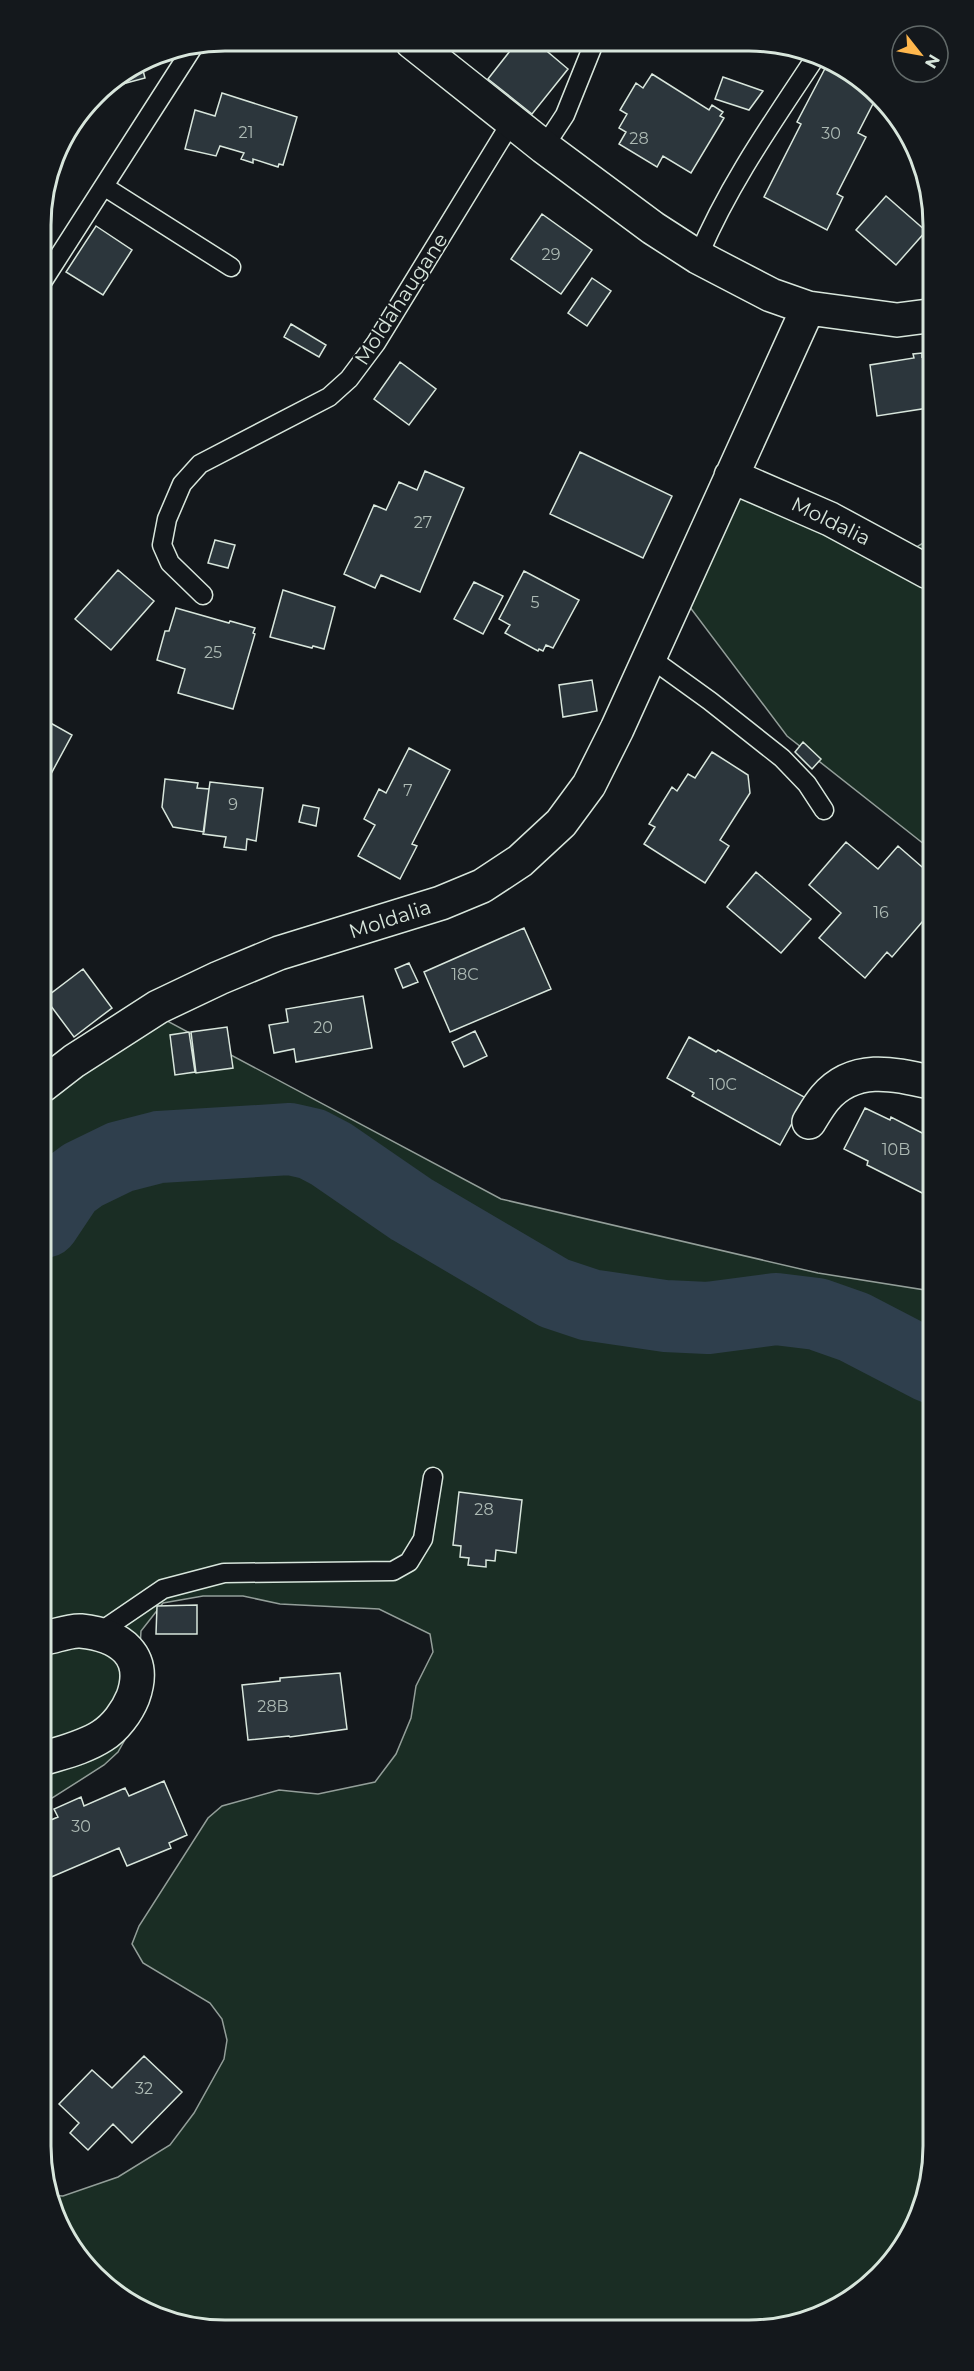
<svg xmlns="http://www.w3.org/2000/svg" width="974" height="2371" font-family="Montserrat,sans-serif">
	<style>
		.green { fill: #1a2d24; stroke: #939e99; stroke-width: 1.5 }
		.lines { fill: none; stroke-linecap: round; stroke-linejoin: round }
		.river { stroke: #2f3f4d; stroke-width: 72 }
		.building { fill: #2c363c; stroke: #d8e6dc; stroke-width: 1.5 }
		.lane-casing { stroke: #d8e6dc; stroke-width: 21 }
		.street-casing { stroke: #d8e6dc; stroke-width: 36 }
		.lane { stroke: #14181c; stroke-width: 18 }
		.street { stroke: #14181c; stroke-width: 33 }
		.labels { text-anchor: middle; stroke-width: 4.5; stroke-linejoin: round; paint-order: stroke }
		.number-label { font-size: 16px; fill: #adbab4 }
		.street-label { font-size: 20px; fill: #d8e6dc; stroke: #14181c }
		.rim { fill: none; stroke: #d8e6dc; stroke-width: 3 }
	</style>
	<rect width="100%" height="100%" fill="#14181c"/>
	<!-- green -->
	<path class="green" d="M748 484 910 551 928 540 929 848 787 736 686 602Z
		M156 1015 501 1199 818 1273 931 1291 933 2157 920 2216 888 2267 841 2306 796 2324 190 2327 103 2284 65 2238 47 2195 63 2196 118 2177 170 2145 194 2113 224 2059 227 2040 222 2019 210 2003 143 1963 132 1944 139 1926 208 1818 222 1806 279 1790 318 1794 375 1782 396 1754 411 1718 416 1686 433 1652 430 1634 379 1609 280 1604 243 1596H203L163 1603 141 1631 136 1720 118 1752 104 1765 46 1802 43 1083Z"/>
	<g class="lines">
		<!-- river -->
		<path class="river" d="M44 1222 68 1186 83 1175 120 1157 159 1147 290 1139 312 1144 331 1154 411 1209 554 1293 590 1305 665 1316 708 1318 776 1309 817 1314 854 1327 931 1367"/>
	</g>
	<!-- building -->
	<path class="building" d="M517 42H536L568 69 532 114 488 79Z
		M830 59 878 94 858 133 866 137 837 194 843 197 827 230 764 197 801 124 797 122Z
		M141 63 145 78 100 90 103 87Z
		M652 74 709 110 712 105 723 112 720 116 724 118 691 173 663 156 657 167 619 144 626 132 619 128 627 114 620 110 636 83 643 88Z
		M723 77 763 91 749 110 715 99Z
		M222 93 297 117 283 165 279 164 278 167 253 159V163L241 159 244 153 220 146 216 156 185 149 195 110 215 116Z
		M886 196 926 231 896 265 856 230Z
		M542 214 592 250 561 294 511 259Z
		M96 226 132 250 103 295 66 272Z
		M592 278 611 291 587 326 568 313Z
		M291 324 326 345 319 357 284 337Z
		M922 353V357L928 356V408L877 416 870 365 914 358 913 354Z
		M400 362 436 389 409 425 374 399Z
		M580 452 672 496 643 558 550 514Z
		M425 471 464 488 420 592 381 575 375 588 344 574 374 505 386 510 399 482 417 490Z
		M215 540 235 545 228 568 208 563Z
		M118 570 154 601 111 650 75 619Z
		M524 571 579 600 553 648 546 645 543 651 539 649 538 651 505 633 510 625 499 619Z
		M474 582 503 596 483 634 454 619Z
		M283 590 335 607 324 649 313 646 312 648 270 637Z
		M176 608 229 623 230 621 255 628 253 633 255 634 233 709 178 693 185 669 157 660 165 631H169Z
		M592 680 597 711 563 717 559 685Z
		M47 721 72 735 45 785 43 784 42 725Z
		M803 742 821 759 812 769 795 752Z
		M409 748 450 770 412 844 417 846 400 879 358 856 375 825 364 819 379 789 386 793Z
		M712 752 748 775 750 793 720 840 729 846 705 883 644 844 655 827 649 824 672 787 677 791 688 774 695 778Z
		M165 779 198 783 197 788 209 789 204 832 173 827 162 807Z
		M210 782 263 788 256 841 247 839 246 850 224 847 226 837 203 834Z
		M303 805 319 808 316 826 299 822Z
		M846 842 878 869 898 846 929 873V903L925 909 929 914 892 957 887 952 865 978 819 938 841 913 809 885Z
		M756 872 811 919 781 953 727 907Z
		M524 928 551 989 450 1032 424 972Z
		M409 963 418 982 403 988 395 969Z
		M83 969 112 1008 74 1037 45 998Z
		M363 996 372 1048 296 1062 294 1049 274 1053 269 1025 288 1022 286 1009Z
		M227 1027 233 1068 196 1073 191 1032Z
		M475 1031 487 1056 464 1067 452 1042Z
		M189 1032 195 1072 175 1075 170 1035Z
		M689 1037 716 1052 718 1050 806 1098 780 1145 692 1096 694 1093 667 1078Z
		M865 1108 890 1120 891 1117 930 1137V1197L867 1165 868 1161 844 1149Z
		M459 1492 522 1500 516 1553 496 1550 495 1561 486 1560V1567L468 1565 469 1558 460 1557 461 1546 453 1545Z
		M197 1605V1634H156L157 1606Z
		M340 1673 347 1729 290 1737 289 1736 248 1740 242 1685 280 1681V1678Z
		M164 1781 187 1835 169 1843 171 1848 127 1866 119 1848 49 1878 46 1873V1822L58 1817 54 1809 81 1797 84 1806 125 1788 129 1796Z
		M144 2056 182 2092 132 2143 113 2124 88 2150 70 2133 79 2123 59 2104 92 2070 112 2088Z"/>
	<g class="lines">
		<defs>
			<path id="lane" d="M544 147 565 115 594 43
				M105 187 231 267
				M698 257C728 185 774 120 817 55
				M41 284 193 47
				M203 595 170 563 162 545 167 519 182 484 200 464 329 397 349 379 376 343 512 121
				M649 657 710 701 782 758 807 784 824 810
				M97 1634 163 1589 224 1573 393 1571 409 1562 423 1539 433 1477"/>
			<path id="street" d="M412 42 544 147 653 228 698 257 771 295 808 308 897 320 928 316
				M731 476 830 519 928 572
				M43 1085 74 1061 158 1007 219 978 279 953 441 903 482 886 520 861 561 823 589 785 617 729 808 308
				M809 1122C814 1114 819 1105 825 1098 853 1065 893 1073 930 1082
				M45 1638C56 1636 70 1630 81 1631 120 1635 148 1655 133 1697 127 1712 115 1728 102 1736 85 1747 64 1752 45 1758"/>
		</defs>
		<!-- lane casing -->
		<use href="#lane" class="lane-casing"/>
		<!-- street casing -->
		<use href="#street" class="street-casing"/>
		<!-- lane -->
		<use href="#lane" class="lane"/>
		<!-- street -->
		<use href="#street" class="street"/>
	</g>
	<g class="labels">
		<!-- number labels -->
		<g class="number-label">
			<text x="246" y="138">21</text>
			<text x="831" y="139">30</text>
			<text x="639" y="144">28</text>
			<text x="551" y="260">29</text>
			<text x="423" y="528">27</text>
			<text x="535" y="608">5</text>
			<text x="213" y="658">25</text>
			<text x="408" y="796">7</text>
			<text x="233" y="810">9</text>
			<text x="881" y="918">16</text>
			<text x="465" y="980">18C</text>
			<text x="323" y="1033">20</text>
			<text x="723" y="1090">10C</text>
			<text x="896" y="1155">10B</text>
			<text x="484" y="1515">28</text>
			<text x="273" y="1712">28B</text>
			<text x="81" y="1832">30</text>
			<text x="144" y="2094">32</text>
		</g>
		<!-- street labels -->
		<g class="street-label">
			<text transform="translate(401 299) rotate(-57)" y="7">Moldahaugane</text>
			<text transform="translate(831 521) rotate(26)" y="7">Moldalia</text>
			<text transform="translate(390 919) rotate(-18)" y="7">Moldalia</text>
		</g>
	</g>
	<!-- crop -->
	<path d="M0 0H974V2371H0ZM225 51H749A174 174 0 0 1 923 225V2146A174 174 0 0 1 749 2320H225A174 174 0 0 1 51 2146V225A174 174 0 0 1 225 51Z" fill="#14181c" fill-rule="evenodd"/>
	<path class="rim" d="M225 51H749A174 174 0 0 1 923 225V2146A174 174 0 0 1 749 2320H225A174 174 0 0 1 51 2146V225A174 174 0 0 1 225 51Z"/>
	<!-- north arrow -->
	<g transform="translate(920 54) rotate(121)"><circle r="28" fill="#14181c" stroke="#626a69" stroke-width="1.5"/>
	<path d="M0-4.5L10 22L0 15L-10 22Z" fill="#ffb74d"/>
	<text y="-9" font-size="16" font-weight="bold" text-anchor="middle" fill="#d8e6dc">N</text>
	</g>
</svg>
